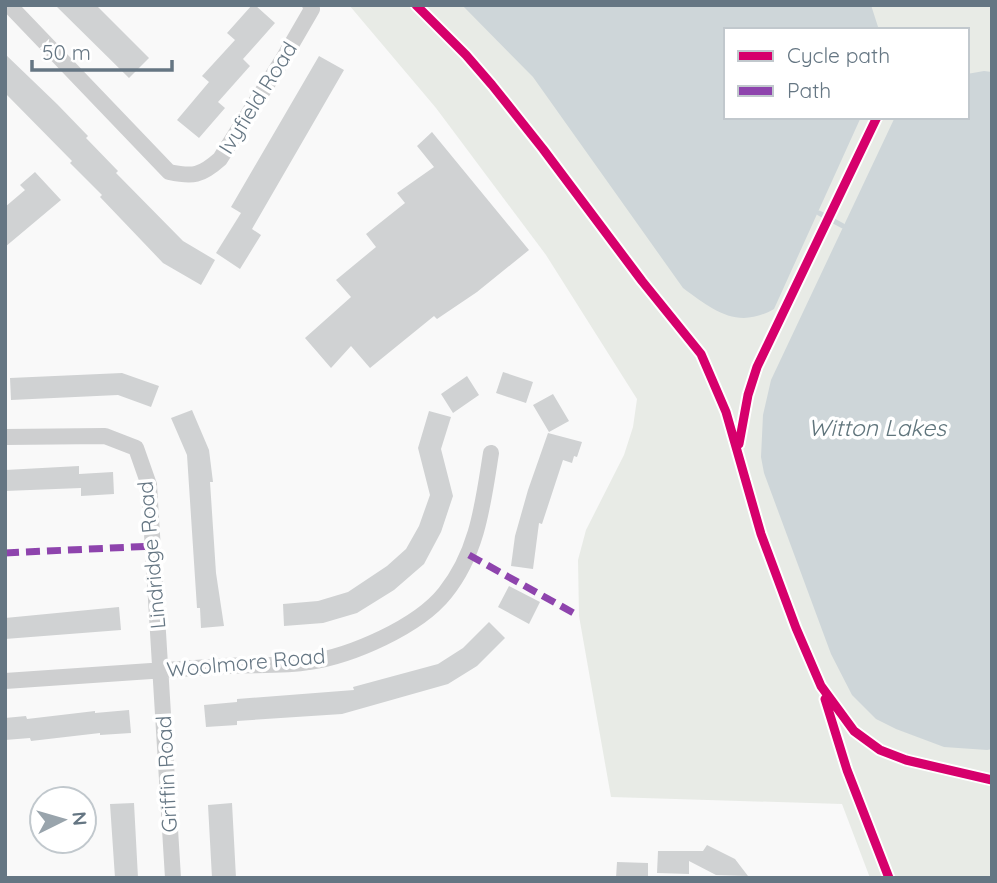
<svg xmlns="http://www.w3.org/2000/svg" width="997" height="883" font-family="Quicksand,sans-serif">
	<style>
		.green { fill: #e8ebe6; fill-rule: evenodd }
		.water { fill: #ced6d9 }
		.lines { fill: none; stroke-linecap: round; stroke-linejoin: round }
		.stream { stroke: #ced6d9; stroke-width: 5 }
		.building { fill: #d0d2d3 }
		.street { stroke: #cecfd0; stroke-width: 16 }
		.quiet { stroke: #8e44ad; stroke-width: 7; stroke-dasharray: 14 7; stroke-linecap: butt }
		.cycleway-casing { stroke: #fff; stroke-width: 13 }
		.cycleway { stroke: #d6006c; stroke-width: 9 }
		.labels { text-anchor: middle; stroke-width: 7; stroke-linejoin: round; paint-order: stroke }
		.street-label { font-size: 21px; fill: #657683; stroke: #fff }
		.water-label { font-size: 23px; font-style: italic; fill: #60757c; stroke: #fff }
	</style>
	<rect width="100%" height="100%" fill="#f9f9f9"/>
	<!-- green -->
	<path class="green" d="M349 5H992V878H870L842 804 611 797 579 616 578 560 586 530 624 455 633 427 637 399 546 255 436 108ZM726 30H967V117H726Z"/>
	<!-- water -->
	<path class="water" d="M462 5H871L879 30H726V117H861L774 309C737 330 713 310 683 288L533 77Z
		M984 71 992 72V749L987 750 944 747 896 729 876 719 852 695 831 654 764 473 761 457 763 415 771 380 895 117H967V74Z"/>
	<g class="lines">
		<!-- stream -->
		<path class="stream" d="M819 213 843 226"/>
	</g>
	<!-- building -->
	<path class="building" d="M55 5H96L149 58 129 78Z
		M252 5H255L275 23 243 59 250 66 218 102 225 108 199 138 177 120 209 82 202 76 235 40 227 33Z
		M5 54 57 104 88 136 86 138 118 171 116 173 183 241 215 260 201 285 163 263 100 197 102 195 70 163 72 161 5 93Z
		M319 56 344 70 252 229 261 235 240 269 216 253 241 213 231 207Z
		M432 132 529 250 477 292 437 319 434 316 370 368 351 346 331 368 305 338 351 297 336 280 376 247 366 234 405 203 397 193 434 167 417 146Z
		M35 172 61 200 5 247V207L25 190 20 185Z
		M503 372 533 382 526 403 496 393Z
		M122 373 159 386 151 407 118 395 11 400 10 378Z
		M467 376 479 395 453 413 441 394Z
		M553 394 569 421 549 432 533 405Z
		M192 410 209 450 213 482H210L216 573 224 626 201 628 200 608H197L187 455 171 418Z
		M429 411 451 417 441 449 453 496 441 532 424 564 394 590 357 613 323 623 284 626 283 604 318 601 348 592 387 566 406 549 419 526 430 495 418 448Z
		M548 433 582 442 577 457 574 456 572 463 563 460 542 524 539 523 533 569 511 566 515 536 528 490Z
		M79 466V474L113 472 114 494 81 496V488L5 491V470Z
		M509 586 540 602 529 624 498 607Z
		M119 607 121 630 5 639V618Z
		M489 622 505 638 477 666 448 684 342 714 237 721V725L206 727 204 705 237 702V699L354 690 353 687 438 664 463 648Z
		M129 710 131 733 100 735V733L31 741 30 738 5 740V718L26 716 27 719 95 711V713Z
		M134 803 138 878H115L110 804Z
		M232 803 236 878H212L208 805Z
		M707 845 735 859 748 876 716 875 689 861V874L657 873 658 851H703Z
		M617 862 648 863V878H616Z"/>
	<g class="lines">
		<!-- street -->
		<path class="street" d="M9 5 169 172C193 177 201 176 220 159L283 59 312 9 310 5
			M5 437 105 436 136 448 149 485 173 878
			M5 681C78 676 151 671 224 666 251 664 283 667 309 662 351 656 418 627 445 593 478 552 483 503 491 453"/>
		<!-- quiet -->
		<path class="quiet" d="M5 553 154 546
			M469 555 579 616"/>
		<defs>
			<path id="cycleway" d="M416 5 466 55 492 85 543 149 642 281 701 354 726 412 761 534 796 628 821 686 854 731 880 750 906 760 992 780
				M739 444 748 395 757 367 877 117
				M825 699 847 770 889 878"/>
		</defs>
		<!-- cycleway casing -->
		<use href="#cycleway" class="cycleway-casing"/>
		<!-- cycleway -->
		<use href="#cycleway" class="cycleway"/>
	</g>
	<g class="labels">
		<!-- street labels -->
		<g class="street-label">
			<text transform="translate(258 98) rotate(-58)" y="7">Ivyfield Road</text>
			<text transform="translate(152 555) rotate(-95)" y="7">Lindridge Road</text>
			<text transform="translate(246 663) rotate(-5)" y="7">Woolmore Road</text>
			<text transform="translate(167 774) rotate(-93)" y="7">Griffin Road</text>
		</g>
		<!-- water labels -->
		<g class="water-label">
			<text x="877" y="436">Witton Lakes</text>
		</g>
	</g>
	<!-- border -->
	<rect width="997" height="883" fill="none" stroke="#657683" stroke-width="14"/>
	<!-- legend -->
	<rect x="724" y="28" width="245" height="91" fill="#ffffff" stroke="#c1c8cd" stroke-width="2"/>
	<rect x="738" y="51" width="35" height="10" fill="#d6006c" stroke="#c1c8cd" stroke-width="2"/>
	<text x="787" y="63" font-size="21" fill="#657683">Cycle path</text>
	<rect x="738" y="86" width="35" height="10" fill="#8e44ad" stroke="#c1c8cd" stroke-width="2"/>
	<text x="787" y="98" font-size="21" fill="#657683">Path</text>
	<!-- north arrow -->
	<g transform="translate(63 820) rotate(85)"><circle r="33" fill="#ffffff" stroke="#c1c8cd" stroke-width="2"/>
	<path d="M0-5L12 26L0 18L-12 26Z" fill="#99a4ac"/>
	<text y="-10" font-size="19" font-weight="bold" text-anchor="middle" fill="#657683">N</text>
	</g>
	<!-- scale -->
	<path d="M32 60v10h140v-10" fill="none" stroke="#657683" stroke-width="3.5"/>
	<text x="42" y="60" font-size="21" fill="#657683" stroke="#ffffff" stroke-width="5" paint-order="stroke">50 m</text>
</svg>
